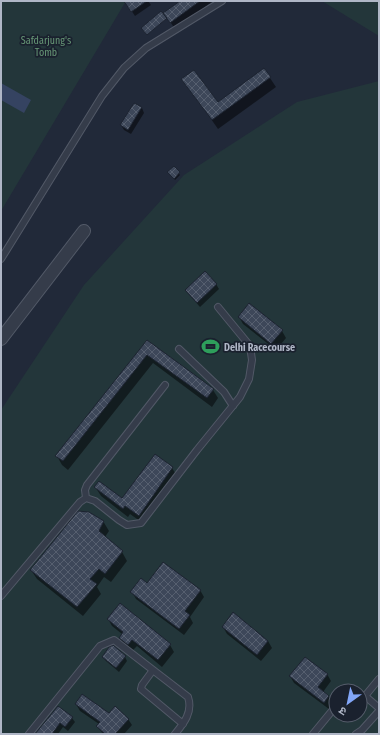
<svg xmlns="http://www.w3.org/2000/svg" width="380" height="735" font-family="'Fira Sans Condensed','Noto Sans Devanagari',sans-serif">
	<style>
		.park { fill: #23363a; fill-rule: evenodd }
		.water { fill: #354361 }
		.shadow { fill: #0007 }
		.building { fill: url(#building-cross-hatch); stroke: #1c2330 }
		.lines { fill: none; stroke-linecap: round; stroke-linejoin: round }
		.lane-casing { stroke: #525967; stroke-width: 8 }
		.street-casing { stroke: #525967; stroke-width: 14 }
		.lane { stroke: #353c4a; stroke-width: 6 }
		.street { stroke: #353c4a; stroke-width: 12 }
		.labels { text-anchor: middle; stroke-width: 3.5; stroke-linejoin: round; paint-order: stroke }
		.park-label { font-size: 10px; fill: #679776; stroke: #1a212e }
		.poi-label { font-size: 10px; font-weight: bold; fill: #afb6c6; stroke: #1a212e; text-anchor: start }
	</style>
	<defs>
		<pattern id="building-cross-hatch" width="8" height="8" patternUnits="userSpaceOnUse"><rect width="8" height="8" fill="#3d4759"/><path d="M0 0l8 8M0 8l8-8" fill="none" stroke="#565f6f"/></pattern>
	</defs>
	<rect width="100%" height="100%" fill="#212939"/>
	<!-- park -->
	<path class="park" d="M1 1H126L1 211Z
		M322 1H379V36Z
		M379 81V734H1V410L84 285 184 175 297 102ZM336 691H360V715H336Z"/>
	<!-- water -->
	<path class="water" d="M1 83 31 100 24 113 1 100Z"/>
	<!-- shadow -->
	<path class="shadow" d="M128 1H148L151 5 135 16 129 7Z
		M182 1H213L175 29 169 20Z
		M264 69 276 87 218 129 183 79 217 103Z
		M135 104 142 108 144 113 131 134 124 130 121 125Z
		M174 167 180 175 175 180 170 174Z
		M216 284 219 289 200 307 186 291Z
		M239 317 282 331 286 338 276 350 243 324Z
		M148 342 213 390 218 398 212 407 153 363 68 470 62 465 57 456Z
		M172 468 177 476 144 524 130 514 128 517 101 496 96 488 122 500Z
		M103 521 109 531 105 537 122 552 127 561 111 582 104 577 97 587 101 594 83 616 37 579 31 570Z
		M147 584 200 590 204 597 190 617 193 623 184 635 136 599 132 592Z
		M120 605 170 645 174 652 162 667 137 646 132 651 124 645 120 638 122 634 112 626 108 619Z
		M223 627 268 641 272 648 261 661 227 634Z
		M103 657H125L127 661 119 672 106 661Z
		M327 674 331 681 323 692 329 697 333 704 329 709 294 683 290 676Z
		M76 704 128 719 132 725 124 734H103L97 726 99 724 80 711Z
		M58 707 72 718 75 722 68 731 63 727 58 734H36Z"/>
	<!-- building -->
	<path class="building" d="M124 1H147L131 12Z
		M180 1H200L170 23 163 13Z
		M161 11 167 18 147 35 141 28Z
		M264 68 271 77 212 120 181 79 194 70 218 102Z
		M134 103 142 107 128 130 120 125Z
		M174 166 180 172 174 179 167 172Z
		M205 271 217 284 197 303 185 290Z
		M249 303 283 330 271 344 238 317Z
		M147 340 214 389 207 398 147 355 63 461 55 456Z
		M155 454 173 467 139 516 125 506 123 509 94 487 99 481 122 498Z
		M78 511 89 512 104 521 99 531 123 551 105 574 99 569 90 579 97 584 77 607 30 570Z
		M163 562 201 590 185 611 190 615 179 629 130 592 141 578 147 583Z
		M120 603 171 644 158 660 132 640 128 645 119 638 123 632 107 619Z
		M233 612 268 641 257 655 222 627Z
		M113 645 126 656 116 668 102 657 109 647Z
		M305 657 328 674 318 687 329 696 324 703 289 676Z
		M82 694 109 713 115 706 129 719 115 734H105L96 726 100 722 75 704Z
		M58 706 73 717 65 727 60 723 52 734H35Z"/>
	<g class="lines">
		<defs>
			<path id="lane" d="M1 259 102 96 124 68 146 48 222 1
				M179 349 224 392 233 406
				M86 498 85 490 87 485 165 385
				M1 596 80 502 86 498 95 501 119 520 127 525 141 523 197 450 240 397 249 379 252 360 250 346 218 307
				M153 670 142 685 141 689 183 724
				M350 691 352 690 354 691
				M360 694 365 696 379 679
				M365 696 379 708
				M29 734 100 646 114 640 188 697C193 712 184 723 175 734
				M313 734 336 706
				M356 734 362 730 379 711"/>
			<path id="street" d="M1 339 84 231"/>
		</defs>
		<!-- lane casing -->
		<use href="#lane" class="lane-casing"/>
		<!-- street casing -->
		<use href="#street" class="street-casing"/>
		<!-- lane -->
		<use href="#lane" class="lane"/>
		<!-- street -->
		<use href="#street" class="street"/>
	</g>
	<!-- icons -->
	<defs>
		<symbol id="stadium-bare" viewBox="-9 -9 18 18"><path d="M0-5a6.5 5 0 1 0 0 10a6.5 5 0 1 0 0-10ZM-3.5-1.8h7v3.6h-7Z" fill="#2e9e5b" stroke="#1a212e" stroke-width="2.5" paint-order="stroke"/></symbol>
	</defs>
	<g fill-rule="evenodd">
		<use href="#stadium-bare" x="198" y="334" width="25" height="25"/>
	</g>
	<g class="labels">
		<!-- park labels -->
		<g class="park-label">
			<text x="46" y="44">Safdarjung's<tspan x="46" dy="12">Tomb</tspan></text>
		</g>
		<!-- poi labels -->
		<g class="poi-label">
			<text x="224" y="351">Delhi Racecourse</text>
		</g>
	</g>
	<!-- border -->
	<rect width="380" height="735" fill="none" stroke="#afb6c6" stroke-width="4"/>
	<!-- north arrow -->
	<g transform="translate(348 703) rotate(213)"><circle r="19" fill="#1a212e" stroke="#565d6b"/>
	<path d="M0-3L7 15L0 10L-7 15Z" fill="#82a6f8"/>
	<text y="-6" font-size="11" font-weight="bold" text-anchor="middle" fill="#afb6c6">उ</text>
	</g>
</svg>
